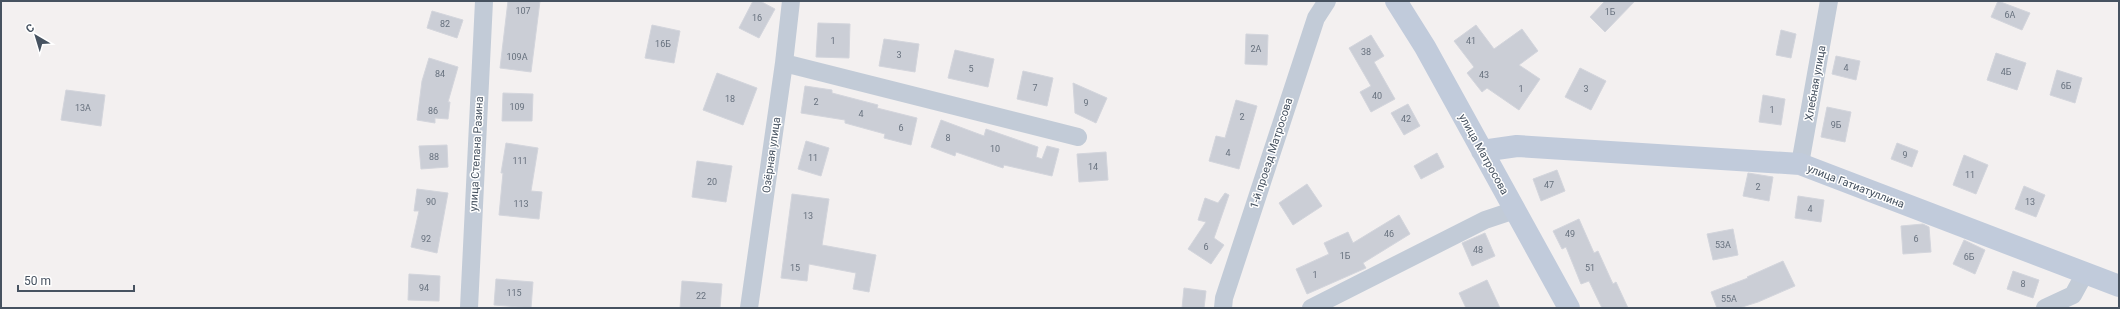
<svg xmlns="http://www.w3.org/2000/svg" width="2120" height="309" font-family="Roboto,sans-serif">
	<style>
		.building { fill: #cbced6; stroke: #d3d5dc }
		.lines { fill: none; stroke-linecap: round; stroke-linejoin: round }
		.street { stroke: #c2cbd7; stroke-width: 18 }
		.secondary { stroke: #c1cbdb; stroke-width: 22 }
		.labels { text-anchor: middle; stroke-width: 3; stroke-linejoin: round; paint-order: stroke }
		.number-label { font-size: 9px; fill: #67717e }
		.street-label { font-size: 11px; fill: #465260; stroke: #fff }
	</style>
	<rect width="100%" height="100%" fill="#f3f0f0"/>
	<!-- building -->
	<path class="building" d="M508 1H540L531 72 500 68Z
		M753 1H760L775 9 759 38 739 28Z
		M1605 1H1635L1605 32 1590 17Z
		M1998 1 2030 13 2022 30 1991 17Z
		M432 11 463 20 457 38 427 28Z
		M818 23 850 24 849 58 816 57Z
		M652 25 680 31 674 63 645 58Z
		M1476 25 1494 49 1522 29 1538 51 1519 65 1540 79 1519 110 1487 88 1482 92 1467 73 1474 67 1454 41Z
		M1781 30 1796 34 1791 58 1776 55Z
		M1246 34 1268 35 1267 65 1245 64Z
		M1371 35 1384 56 1374 62 1395 99 1371 112 1360 92 1371 86 1349 48Z
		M884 39 919 44 915 72 879 66Z
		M955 50 994 59 988 87 948 78Z
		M1996 53 2026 63 2017 90 1987 80Z
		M1836 56 1860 61 1856 80 1832 74Z
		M429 58 458 67 448 102H450L448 119 435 118V123L417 120 422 81Z
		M1580 68 1606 81 1591 110 1565 97Z
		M2057 70 2082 78 2075 103 2050 95Z
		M1023 71 1053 78 1047 106 1017 99Z
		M717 73 757 88 743 125 703 110Z
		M1073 83 1107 98 1096 123 1075 113Z
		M805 86 832 90V93L878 105 877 108 917 118 911 145 884 138 885 134 845 123V120L801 113Z
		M66 90 105 95 101 126 61 120Z
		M503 93 533 94 532 121H502Z
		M1763 95 1785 99 1781 125 1759 122Z
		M1236 100 1257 106 1239 169 1209 161 1216 136 1225 138Z
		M1408 104 1420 126 1404 135 1391 113Z
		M1827 107 1851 112 1845 142 1821 137Z
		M941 120 984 136 986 129 1038 147 1036 157 1042 159 1047 146 1059 149 1052 176 1004 165 1003 168 956 152 955 156 931 147Z
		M806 141 829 148 821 176 798 169Z
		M506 143 538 148 531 191 542 192 539 219 499 215 503 173H501Z
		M1897 143 1918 151 1912 167 1891 159Z
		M447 145 448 167 421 169 419 146Z
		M1106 152 1108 180 1079 182 1077 154Z
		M1437 153 1444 167 1421 179 1414 166Z
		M1964 155 1988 165 1976 194 1953 185Z
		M697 161 732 166 726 202 692 197Z
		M1557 170 1565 191 1541 201 1533 179Z
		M1748 173 1773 177 1769 201 1743 196Z
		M1307 184 1322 206 1293 225 1279 203Z
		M2024 186 2045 195 2036 217 2015 209Z
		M417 189 448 193 437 253 411 247 419 211H414Z
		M1225 193 1229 195 1214 238 1224 245 1211 264 1188 249 1206 222 1198 220 1205 198 1218 203Z
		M792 194 829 199 822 245 876 255 869 292 853 289 856 273 809 264 807 281 781 278Z
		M1798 196 1824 200 1821 222 1795 218Z
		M1399 215 1410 234 1363 263 1366 268 1307 294 1296 269 1329 254 1324 243 1348 232 1353 243Z
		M1579 219 1594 253 1598 251 1613 284 1616 282 1628 308H1602L1589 281 1581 284 1566 247 1562 249 1553 231Z
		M1923 224 1929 227 1931 252 1903 254 1901 226Z
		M1733 229 1738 255 1713 260 1707 234Z
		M1485 233 1495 256 1472 266 1462 243Z
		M1964 240 1985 250 1975 274 1953 264Z
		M1783 261 1795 286 1758 302 1739 308H1717L1711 292 1748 278 1747 277Z
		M2013 271 2039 280 2033 298 2007 289Z
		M409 274 440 276 439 301 408 300Z
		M496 279 533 282 531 308 494 305Z
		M1487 280 1500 308H1466L1459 293Z
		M682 281 722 284 720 308H680Z
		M1184 288 1206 291 1204 308H1182Z"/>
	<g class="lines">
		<!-- street -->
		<path class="street" d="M784 63 1078 137
			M1800 164 1829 1
			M469 308 484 1
			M749 308 784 63 791 1
			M1223 308 1224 298 1316 18 1327 1
			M1311 308 1485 220 1515 210
			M2045 308 2073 295 2085 273"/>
		<!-- secondary -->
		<path class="secondary" d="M1396 1 1425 47 1569 308
			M1482 151 1517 146 1800 164 2119 286"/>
	</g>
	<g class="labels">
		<!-- number labels -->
		<g class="number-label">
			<text x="523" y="14">107</text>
			<text x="1610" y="15">1Б</text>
			<text x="2010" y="18">6А</text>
			<text x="757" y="21">16</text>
			<text x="445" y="27">82</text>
			<text x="833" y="44">1</text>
			<text x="1471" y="44">41</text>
			<text x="663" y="47">16Б</text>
			<text x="1256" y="52">2А</text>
			<text x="1366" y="55">38</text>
			<text x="899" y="58">3</text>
			<text x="517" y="60">109А</text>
			<text x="1846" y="71">4</text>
			<text x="971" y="72">5</text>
			<text x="2006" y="75">4Б</text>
			<text x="440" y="77">84</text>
			<text x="1484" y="78">43</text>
			<text x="2066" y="89">6Б</text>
			<text x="1035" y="91">7</text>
			<text x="1521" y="92">1</text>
			<text x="1586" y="92">3</text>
			<text x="1377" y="99">40</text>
			<text x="730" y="102">18</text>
			<text x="816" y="105">2</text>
			<text x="1086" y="106">9</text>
			<text x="517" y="110">109</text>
			<text x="83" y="111">13А</text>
			<text x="1772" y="113">1</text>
			<text x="433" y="114">86</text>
			<text x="861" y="117">4</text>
			<text x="1242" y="120">2</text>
			<text x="1406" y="122">42</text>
			<text x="1836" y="128">9Б</text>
			<text x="901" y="131">6</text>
			<text x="948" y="141">8</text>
			<text x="995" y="152">10</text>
			<text x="1228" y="156">4</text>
			<text x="1905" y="158">9</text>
			<text x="434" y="160">88</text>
			<text x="813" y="161">11</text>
			<text x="520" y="164">111</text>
			<text x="1093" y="170">14</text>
			<text x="1970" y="178">11</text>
			<text x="712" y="185">20</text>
			<text x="1549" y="188">47</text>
			<text x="1758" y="190">2</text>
			<text x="431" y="205">90</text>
			<text x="2030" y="205">13</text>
			<text x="521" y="207">113</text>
			<text x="1810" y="212">4</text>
			<text x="808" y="219">13</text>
			<text x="1389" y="237">46</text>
			<text x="1570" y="237">49</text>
			<text x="426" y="242">92</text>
			<text x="1916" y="242">6</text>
			<text x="1723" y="248">53А</text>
			<text x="1206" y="250">6</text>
			<text x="1478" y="253">48</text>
			<text x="1345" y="259">1Б</text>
			<text x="1969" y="260">6Б</text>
			<text x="795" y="271">15</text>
			<text x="1590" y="271">51</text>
			<text x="1315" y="278">1</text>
			<text x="2023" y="287">8</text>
			<text x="424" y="291">94</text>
			<text x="514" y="296">115</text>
			<text x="701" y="299">22</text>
			<text x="1729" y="302">55А</text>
		</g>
		<!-- street labels -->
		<g class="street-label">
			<text transform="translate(1815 83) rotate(-80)" y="4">Хлебная улица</text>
			<text transform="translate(1271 153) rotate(-72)" y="4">1-й проезд Матросова</text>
			<text transform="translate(476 154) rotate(-87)" y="4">улица Степана Разина</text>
			<text transform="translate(1484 154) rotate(61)" y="4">улица Матросова</text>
			<text transform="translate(771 155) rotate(-82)" y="4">Озёрная улица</text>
			<text transform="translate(1856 186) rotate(21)" y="4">улица Гатиатуллина</text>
		</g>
	</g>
	<!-- border -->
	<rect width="2120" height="309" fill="none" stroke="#465260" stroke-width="4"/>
	<!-- north arrow -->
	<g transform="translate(36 36) rotate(322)" stroke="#ffffff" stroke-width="3" paint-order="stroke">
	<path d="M0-3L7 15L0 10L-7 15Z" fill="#465260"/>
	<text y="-6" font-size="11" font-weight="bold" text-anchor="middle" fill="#465260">С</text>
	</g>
	<!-- scale -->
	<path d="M18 285v6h116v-6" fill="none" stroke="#465260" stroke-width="2"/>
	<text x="24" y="285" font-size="12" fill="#465260" stroke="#ffffff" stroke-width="3" paint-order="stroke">50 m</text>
</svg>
